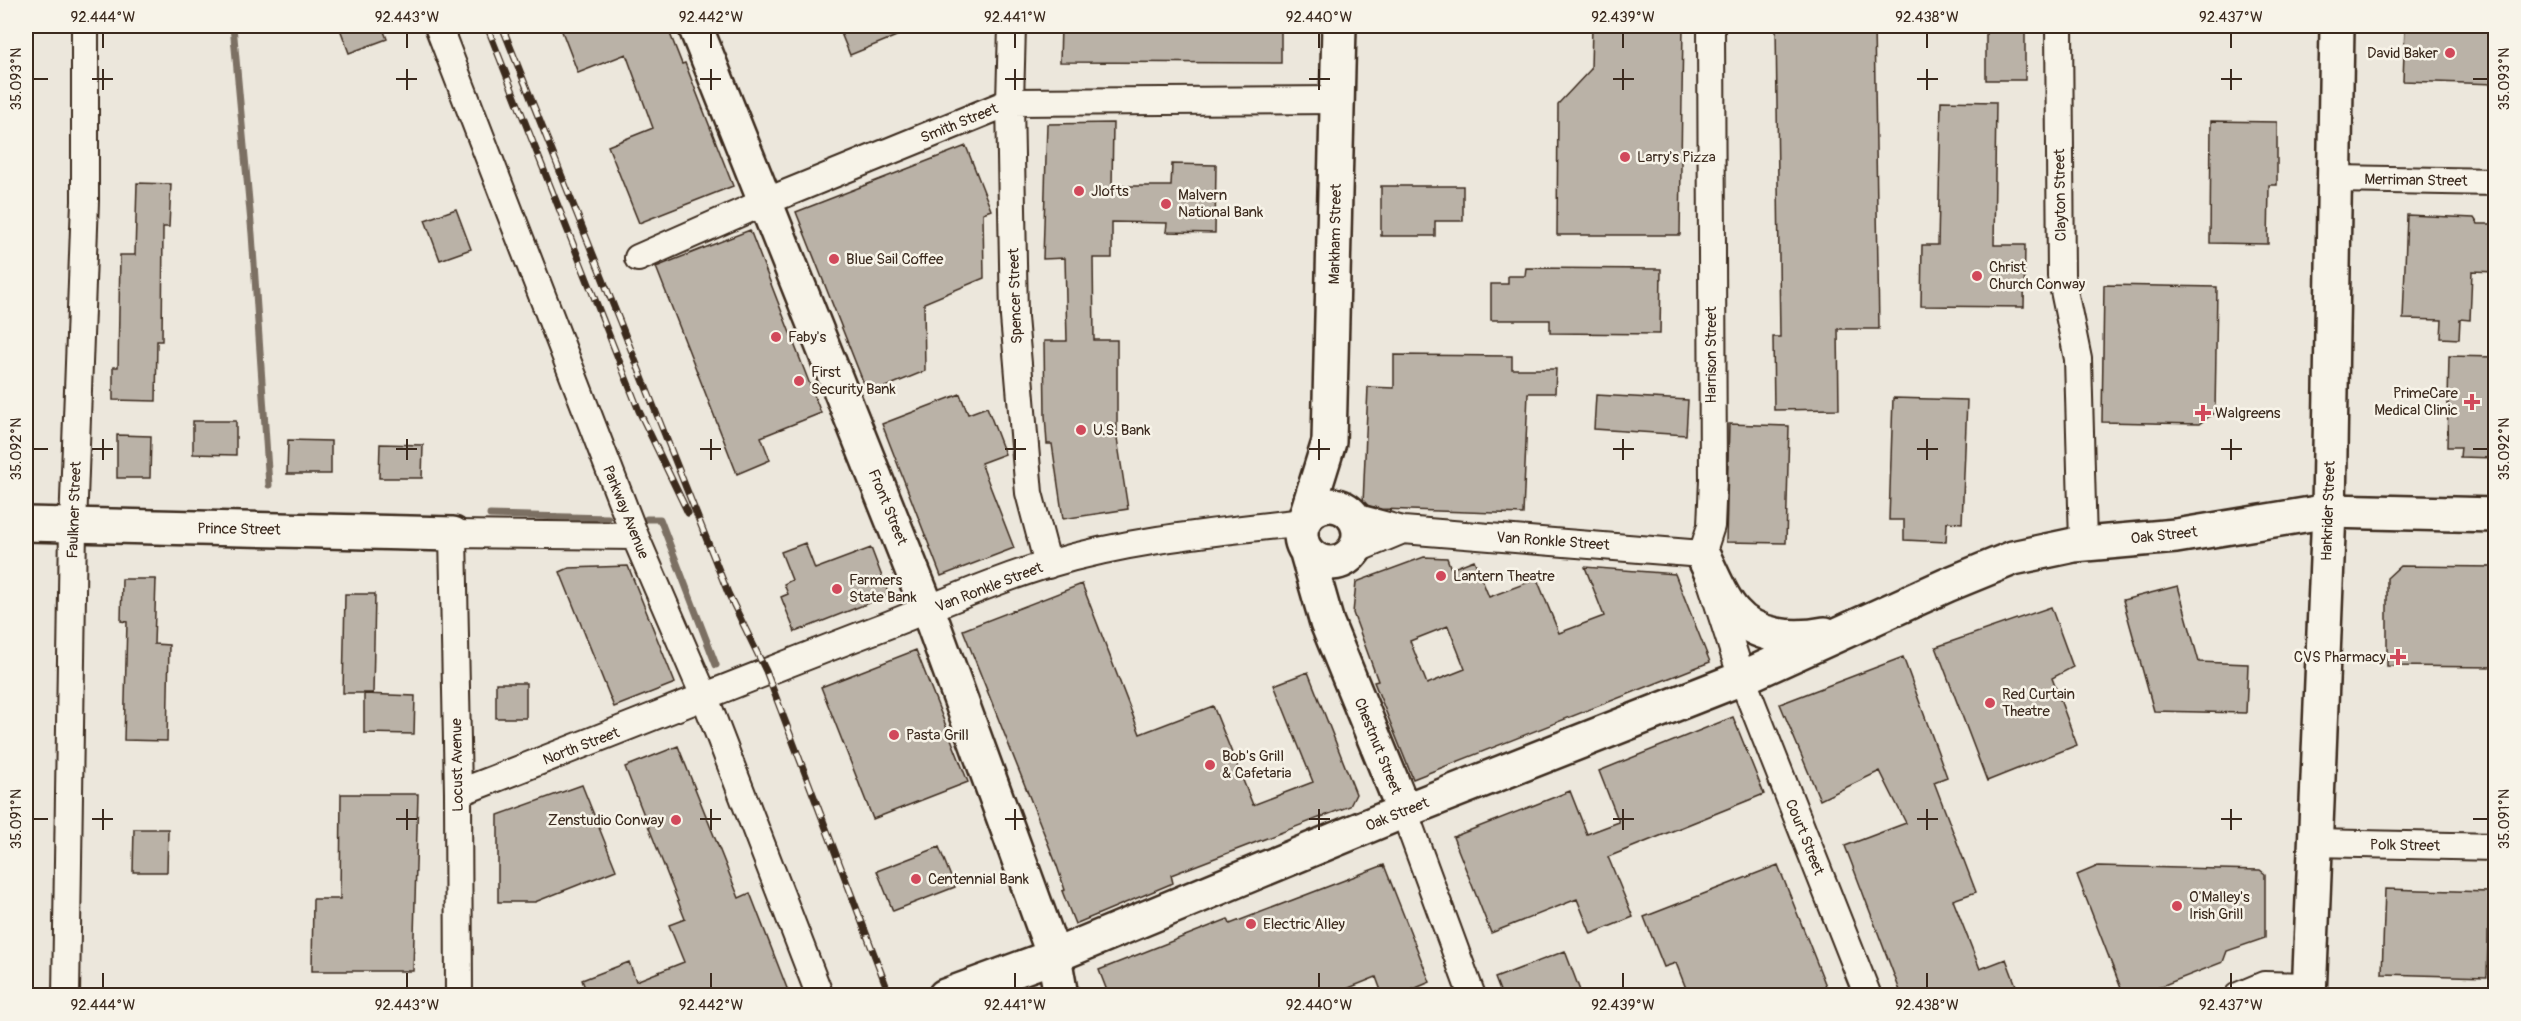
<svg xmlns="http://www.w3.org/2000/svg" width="2521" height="1021" font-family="Pangolin,sans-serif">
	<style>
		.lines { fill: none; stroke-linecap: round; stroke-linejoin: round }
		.stream { stroke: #7c7064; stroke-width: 7 }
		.building { fill: #bab2a7; stroke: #3b2a1e; stroke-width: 1.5; fill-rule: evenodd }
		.street-casing { stroke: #3b2a1e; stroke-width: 30 }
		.secondary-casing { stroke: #3b2a1e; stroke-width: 38 }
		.primary-casing { stroke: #3b2a1e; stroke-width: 38 }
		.highway-casing { stroke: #3b2a1e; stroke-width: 38 }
		.street { stroke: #f7f3e8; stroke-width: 26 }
		.secondary { stroke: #f7f3e8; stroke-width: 33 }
		.primary { stroke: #f7f3e8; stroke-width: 33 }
		.highway { stroke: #f7f3e8; stroke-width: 33 }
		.rail-casing { stroke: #3b2a1e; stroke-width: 7 }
		.rail { stroke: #f7f3e8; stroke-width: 4.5; stroke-dasharray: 14; stroke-linecap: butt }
		.ticks { fill: none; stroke: #3b2a1e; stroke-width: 2 }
		.poi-dot { fill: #d1495b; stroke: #f7f3e8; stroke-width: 2 }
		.labels { text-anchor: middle; stroke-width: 5; stroke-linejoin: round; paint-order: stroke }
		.poi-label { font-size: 15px; fill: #3b2a1e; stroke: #f7f3e8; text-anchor: start }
		.street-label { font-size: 15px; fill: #3b2a1e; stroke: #f7f3e8 }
		.neatline { fill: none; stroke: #3b2a1e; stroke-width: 2 }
		.ticks-label { font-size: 15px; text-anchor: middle; fill: #3b2a1e }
	</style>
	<rect width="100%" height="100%" fill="#ece7dc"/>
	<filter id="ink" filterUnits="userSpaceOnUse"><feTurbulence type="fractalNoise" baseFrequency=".0167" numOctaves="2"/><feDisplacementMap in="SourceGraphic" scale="12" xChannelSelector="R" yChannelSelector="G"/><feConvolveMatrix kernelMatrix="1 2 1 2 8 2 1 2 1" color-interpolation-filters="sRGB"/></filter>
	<g filter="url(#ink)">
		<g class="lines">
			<!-- stream -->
			<path class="stream" d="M233 26 252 234 269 485
				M490 515 608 518
				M647 519H660L716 665"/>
		</g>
		<!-- building -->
		<path class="building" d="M339 26H382L387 39 349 53Z
			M560 26H667L682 64 685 63 733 186 639 223 608 146 653 128 626 54 578 73Z
			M838 26H921L850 55Z
			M1061 26H1281V63L1060 62Z
			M1592 26H1683L1680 235H1557L1558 104 1591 69Z
			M1776 26H1874L1879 329H1838L1839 409 1774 410 1773 337H1780Z
			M1986 26H2025V80H1986Z
			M2405 26H2496V84L2403 81Z
			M1941 101 1996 102 1994 245H2025L2024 307 1921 306 1922 245H1938Z
			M2211 121 2277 122V185H2269L2268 244 2210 243Z
			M1113 123 1112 186H1171L1172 164 1216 165 1215 233 1166 232 1167 223 1112 222V258H1093L1094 340H1117V438L1128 509 1063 519 1052 444H1047L1045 415 1044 341H1067L1065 258 1043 259 1047 124Z
			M966 146 991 210 983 213 984 278 924 303 925 371 868 394 796 212Z
			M137 183 171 184 169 227H163L162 341H157L156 401 113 400V367H118L120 255H135Z
			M1381 186H1463V221H1435V236H1381Z
			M456 209 471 249 440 260 425 220Z
			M2407 215 2474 218 2478 224H2496V272L2472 271 2470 320 2460 319 2459 339 2441 338 2442 320 2403 319Z
			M750 230 821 413 761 437 770 460 737 474 656 267Z
			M1526 268 1661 269 1660 334 1550 333V320H1491V284H1508V276H1525Z
			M2104 285 2217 287 2215 412 2199 424 2102 422Z
			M1394 355 1512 356V369H1556L1555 393H1528L1523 514 1381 509 1363 504 1368 387 1394 388Z
			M2449 356 2496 357V458L2460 457 2461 447H2447Z
			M960 394 968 414 987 407 1005 454 981 463 1014 548 941 576 882 424Z
			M1596 395 1688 400 1686 435 1594 429Z
			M1893 398 1967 400 1962 523 1947 522 1946 542 1904 540V520H1889Z
			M193 421H236V455L193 454Z
			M1729 424 1789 426 1786 543 1726 542Z
			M117 435 151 436 150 478H117Z
			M288 440 331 441V474H287Z
			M380 444 423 445 422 478H379Z
			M805 543 815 569 871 548 889 595 795 632 781 597 788 594 784 584 792 580 781 552Z
			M1424 557 1447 558 1451 569 1474 560 1489 597 1537 579 1559 633 1604 616 1585 567 1675 574 1710 662 1413 779 1374 682 1378 681 1353 613 1356 582ZM1448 626 1465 669 1427 684 1410 641Z
			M628 566 675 683 614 707 560 572 569 568Z
			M2400 566 2496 567V667L2387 666V578Z
			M122 579H156L154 644 169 645 167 741 124 740 127 622 121 621Z
			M1082 584 1140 734 1213 706 1253 805 1313 782 1274 685 1308 672 1356 794 1350 806 1171 875 1173 883 1075 924 1062 891 1065 890 1057 866 963 630Z
			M2178 586 2199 662 2248 664 2246 713 2154 711 2123 600Z
			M345 594H375L373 693H343Z
			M2051 607 2073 667 2052 678 2077 745 1987 781 1936 647Z
			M916 650 968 782 873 819 821 687Z
			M1903 657 1947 777 1934 782 1976 892 1953 900 1980 969 2006 959 2020 996H1902L1845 846 1906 823 1880 771 1820 800 1780 704Z
			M496 683H526V718H496Z
			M364 694 415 696 414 734 364 733Z
			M1733 717 1764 794 1608 857 1633 917 1591 934 1577 899 1491 933 1453 837 1570 791 1587 834 1619 822 1599 771Z
			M678 746 739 898 750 893 790 996H588L582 980 629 962 636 981 684 962 669 925 685 919 625 767Z
			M582 785 616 870 535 902H498V815Z
			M341 794H418L413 971H312L313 899H340Z
			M134 829H168L167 872H133Z
			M939 847 955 887 893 911 877 871Z
			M1384 865 1430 982 1397 996H1383L1376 977 1329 996H1109L1099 970 1228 919 1230 924Z
			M1778 865 1830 996H1689L1676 963 1664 967 1644 917Z
			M2098 866 2260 870 2265 874V938L2227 951 2223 962 2136 996H2124L2077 875Z
			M2385 889 2489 892 2487 977 2382 974Z
			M1565 951 1582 996H1502L1495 978Z"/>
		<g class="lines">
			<defs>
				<path id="street" d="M438 26 635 536 705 698 820 996
					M1012 26 1010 102 1014 317 1029 493 1048 565
					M1711 26 1713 479 1711 526 1702 554 1742 678 1868 996
					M2059 26 2061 276 2078 359 2083 543
					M2336 179 2496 182
					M638 258 765 202 1010 102 1338 100
					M1354 517 1403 530 1702 554
					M1355 550 1403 530
					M458 793C599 739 738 682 880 628 935 607 991 581 1049 564 1133 539 1217 532 1303 522
					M1404 811 1472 996
					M2315 843 2496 847
					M66 996 73 526 85 201V26
					M459 996 458 793 453 534 635 536
					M2238 996 2264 985 2310 986"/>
				<path id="secondary" d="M695 26 928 610 1054 956 1061 996
					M1301 534a29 29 0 1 1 58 0a29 29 0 1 1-58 0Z
					M1306 516 1329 442 1339 26
					M26 524 453 534
					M1307 553 1327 623 1404 811
					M1702 554C1712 572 1720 597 1734 612 1756 638 1794 640 1825 634
					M945 996 1054 956 1404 811 1742 678 1947 585 2013 558 2074 545 2176 536 2329 511"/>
				<path id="primary" d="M2309 996 2329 511 2337 26"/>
				<path id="highway" d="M2329 511 2496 515"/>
			</defs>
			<!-- street casing -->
			<use href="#street" class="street-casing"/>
			<!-- secondary casing -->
			<use href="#secondary" class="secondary-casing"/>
			<!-- primary casing -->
			<use href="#primary" class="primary-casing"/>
			<!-- highway casing -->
			<use href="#highway" class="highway-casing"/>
			<!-- street -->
			<use href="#street" class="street"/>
			<!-- secondary -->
			<use href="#secondary" class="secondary"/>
			<!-- primary -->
			<use href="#primary" class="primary"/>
			<!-- highway -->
			<use href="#highway" class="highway"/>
			<defs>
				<path id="rail" d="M487 26 639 411 688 513
					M502 26 728 593 766 671 890 996"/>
			</defs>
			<!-- rail casing -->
			<use href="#rail" class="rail-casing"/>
			<!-- rail -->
			<use href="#rail" class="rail"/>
		</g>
	</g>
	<!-- ticks -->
	<path class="ticks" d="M103 33V48M407 33V48M711 33V48M1015 33V48M1319 33V48M1623 33V48M1927 33V48M2231 33V48M103 69V90M407 69V90M711 69V90M1015 69V90M1319 69V90M1623 69V90M1927 69V90M2231 69V90M33 79H48M92 79H113M396 79H417M700 79H721M1005 79H1026M1309 79H1330M1613 79H1634M1917 79H1938M2221 79H2242M2473 79H2488M103 439V460M407 439V460M711 439V460M1015 439V460M1319 439V460M1623 439V460M1927 439V460M2231 439V460M33 449H48M92 449H113M396 449H417M700 449H721M1005 449H1026M1309 449H1330M1613 449H1634M1917 449H1938M2221 449H2242M2473 449H2488M103 809V830M407 809V830M711 809V830M1015 809V830M1319 809V830M1623 809V830M1927 809V830M2231 809V830M33 819H48M92 819H113M396 819H417M700 819H721M1005 819H1026M1309 819H1330M1613 819H1634M1917 819H1938M2221 819H2242M2473 819H2488M103 973V988M407 973V988M711 973V988M1015 973V988M1319 973V988M1623 973V988M1927 973V988M2231 973V988"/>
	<!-- markers -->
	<g class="poi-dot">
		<circle cx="2450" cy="53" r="6"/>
		<circle cx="1625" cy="157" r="6"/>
		<circle cx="1079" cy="191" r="6"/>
		<circle cx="1166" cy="204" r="6"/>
		<circle cx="834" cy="259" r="6"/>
		<circle cx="1977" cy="276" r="6"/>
		<circle cx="776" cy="337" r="6"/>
		<circle cx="799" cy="381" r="6"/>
		<path d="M2469 393h6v6h6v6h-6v6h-6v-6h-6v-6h6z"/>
		<path d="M2200 404h6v6h6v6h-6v6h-6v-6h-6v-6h6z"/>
		<circle cx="1081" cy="430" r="6"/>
		<circle cx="1441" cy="576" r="6"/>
		<circle cx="837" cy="589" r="6"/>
		<path d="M2395 648h6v6h6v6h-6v6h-6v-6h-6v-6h6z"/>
		<circle cx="1990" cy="703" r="6"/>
		<circle cx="894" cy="735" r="6"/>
		<circle cx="1210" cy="765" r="6"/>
		<circle cx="676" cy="820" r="6"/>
		<circle cx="916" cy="879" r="6"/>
		<circle cx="2177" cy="906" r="6"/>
		<circle cx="1251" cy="924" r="6"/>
	</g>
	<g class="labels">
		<!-- poi labels -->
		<g class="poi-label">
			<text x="2438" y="58" text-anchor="end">David Baker</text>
			<text x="1637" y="162">Larry's Pizza</text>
			<text x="1091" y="196">Jlofts</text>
			<text x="1178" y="200">Malvern<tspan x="1178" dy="17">National Bank</tspan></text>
			<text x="846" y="264">Blue Sail Coffee</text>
			<text x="1989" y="272">Christ<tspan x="1989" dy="17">Church Conway</tspan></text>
			<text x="788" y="342">Faby's</text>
			<text x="811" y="377">First<tspan x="811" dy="17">Security Bank</tspan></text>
			<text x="2458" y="398" text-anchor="end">PrimeCare<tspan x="2458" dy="17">Medical Clinic</tspan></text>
			<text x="2215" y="418">Walgreens</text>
			<text x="1093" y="435">U.S. Bank</text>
			<text x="1453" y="581">Lantern Theatre</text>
			<text x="849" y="585">Farmers<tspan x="849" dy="17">State Bank</tspan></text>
			<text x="2386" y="662" text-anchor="end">CVS Pharmacy</text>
			<text x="2002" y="699">Red Curtain<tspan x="2002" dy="17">Theatre</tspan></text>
			<text x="906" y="740">Pasta Grill</text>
			<text x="1222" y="761">Bob's Grill<tspan x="1222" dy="17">&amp; Cafetaria</tspan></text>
			<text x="664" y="825" text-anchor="end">Zenstudio Conway</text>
			<text x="928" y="884">Centennial Bank</text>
			<text x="2189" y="902">O'Malley's<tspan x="2189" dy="17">Irish Grill</tspan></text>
			<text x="1263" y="929">Electric Alley</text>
		</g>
		<!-- street labels -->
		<g class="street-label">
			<text transform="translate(959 123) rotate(-22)" y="5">Smith Street</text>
			<text transform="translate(2416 180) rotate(1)" y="5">Merriman Street</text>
			<text transform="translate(2060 195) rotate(-91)" y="5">Clayton Street</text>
			<text transform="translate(1335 234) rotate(-89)" y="5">Markham Street</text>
			<text transform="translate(1015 296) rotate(-92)" y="5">Spencer Street</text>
			<text transform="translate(1711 355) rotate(-90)" y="5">Harrison Street</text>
			<text transform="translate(888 507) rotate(68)" y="5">Front Street</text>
			<text transform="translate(74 510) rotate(-88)" y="5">Faulkner Street</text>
			<text transform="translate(2328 511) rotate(-88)" y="5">Harkrider Street</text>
			<text transform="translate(626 512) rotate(68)" y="5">Parkway Avenue</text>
			<text transform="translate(239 529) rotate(1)" y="5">Prince Street</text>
			<text transform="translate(2164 535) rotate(-6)" y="5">Oak Street</text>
			<text transform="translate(1553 541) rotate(4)" y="5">Van Ronkle Street</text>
			<text transform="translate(989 587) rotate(-21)" y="5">Van Ronkle Street</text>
			<text transform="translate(581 746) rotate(-21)" y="5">North Street</text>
			<text transform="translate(1378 746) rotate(68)" y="5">Chestnut Street</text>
			<text transform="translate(457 765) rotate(-91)" y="5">Locust Avenue</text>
			<text transform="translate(1397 814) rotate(-22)" y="5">Oak Street</text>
			<text transform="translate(1805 837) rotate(68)" y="5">Court Street</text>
			<text transform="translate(2405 845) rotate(1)" y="5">Polk Street</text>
		</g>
	</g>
	<!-- margin -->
	<rect width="2521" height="1021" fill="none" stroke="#f7f3e8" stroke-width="66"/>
	<rect x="33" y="33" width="2455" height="955" class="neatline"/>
	<g class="ticks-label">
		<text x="103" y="22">92.444°W</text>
		<text x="407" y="22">92.443°W</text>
		<text x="711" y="22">92.442°W</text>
		<text x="1015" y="22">92.441°W</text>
		<text x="1319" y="22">92.440°W</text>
		<text x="1623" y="22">92.439°W</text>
		<text x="1927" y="22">92.438°W</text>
		<text x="2231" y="22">92.437°W</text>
		<text transform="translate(16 79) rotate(-90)" y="5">35.093°N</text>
		<text transform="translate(2504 79) rotate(-90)" y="5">35.093°N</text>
		<text transform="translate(16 449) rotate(-90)" y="5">35.092°N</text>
		<text transform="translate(2504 449) rotate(-90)" y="5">35.092°N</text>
		<text transform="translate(16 819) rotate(-90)" y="5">35.091°N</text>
		<text transform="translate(2504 819) rotate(-90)" y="5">35.091°N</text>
		<text x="103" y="1010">92.444°W</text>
		<text x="407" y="1010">92.443°W</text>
		<text x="711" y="1010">92.442°W</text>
		<text x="1015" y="1010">92.441°W</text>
		<text x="1319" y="1010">92.440°W</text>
		<text x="1623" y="1010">92.439°W</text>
		<text x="1927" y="1010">92.438°W</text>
		<text x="2231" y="1010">92.437°W</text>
	</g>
</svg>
